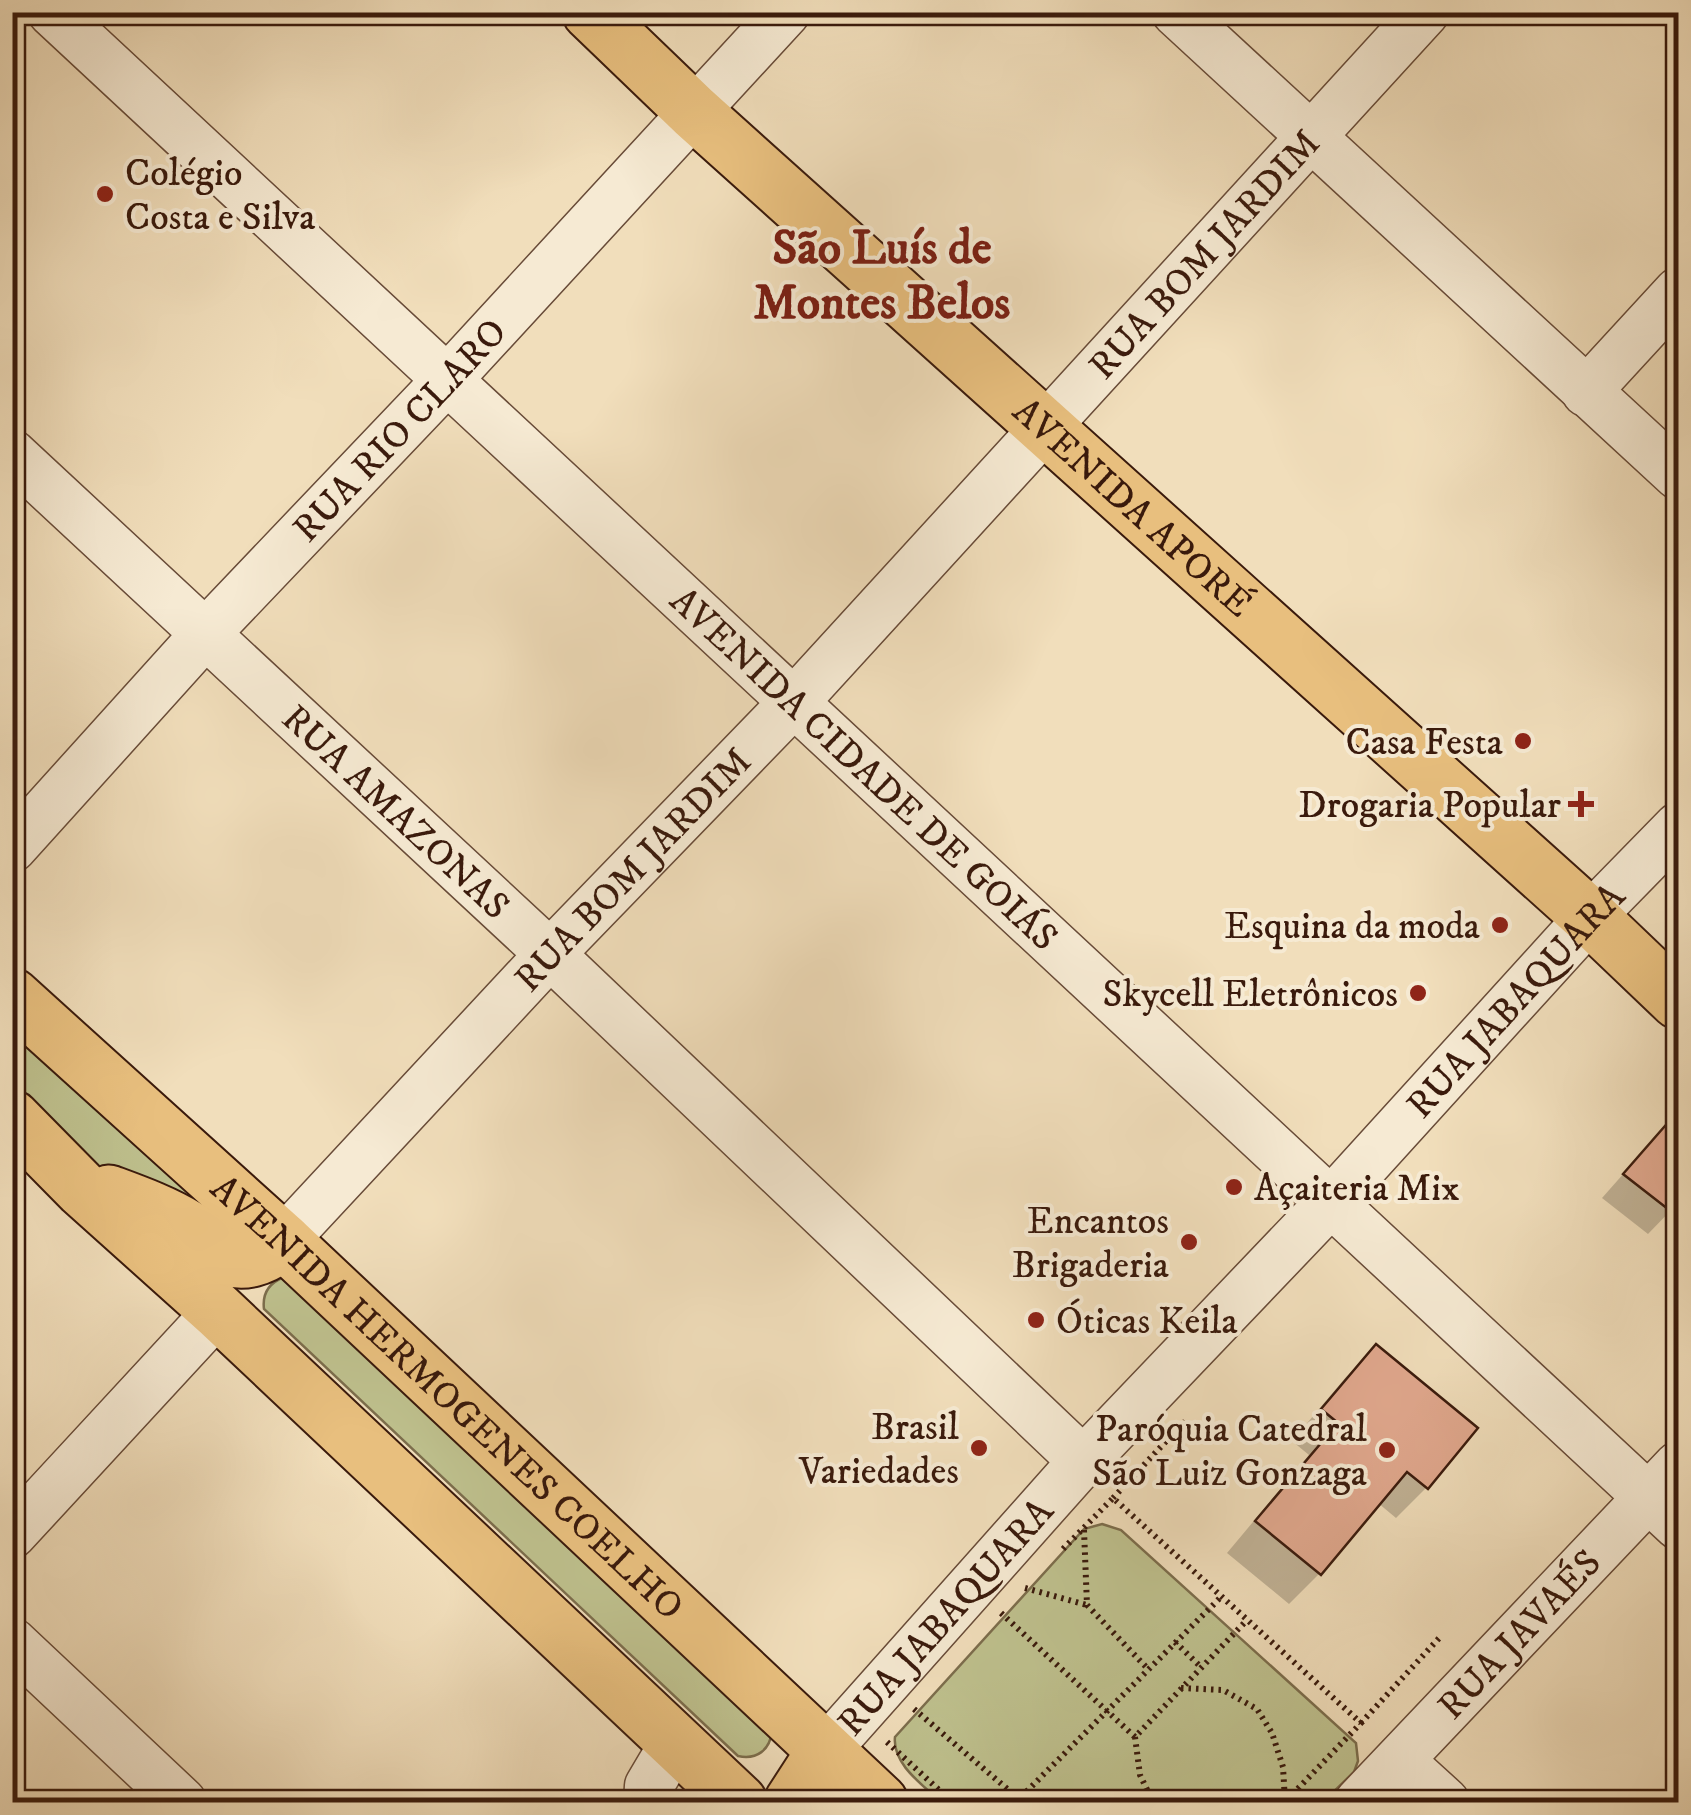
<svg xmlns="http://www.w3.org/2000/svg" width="1691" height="1815" font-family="'IM FELL DW Pica',serif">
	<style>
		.green { fill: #bec08d; stroke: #7c6d4c; stroke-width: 2.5 }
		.shadow { fill: #0003 }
		.building { fill: #e1a88e; stroke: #3a1a0c; stroke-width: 2.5 }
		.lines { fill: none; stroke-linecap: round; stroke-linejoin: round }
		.minor-casing { stroke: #684b38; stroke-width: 51 }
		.major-casing { stroke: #3a1a0c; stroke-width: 59 }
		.path { stroke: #3a1a0c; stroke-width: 6; stroke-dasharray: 2.5 5; stroke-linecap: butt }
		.minor { stroke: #f6ead3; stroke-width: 48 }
		.major { stroke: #e8bf7e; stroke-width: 55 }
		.poi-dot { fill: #8f2418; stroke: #f6ead3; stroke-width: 4 }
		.labels { text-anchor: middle; stroke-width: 8; stroke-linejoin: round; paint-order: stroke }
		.poi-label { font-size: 38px; fill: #3a1a0c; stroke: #f6ead3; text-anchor: end }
		.street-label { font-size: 38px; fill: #3a1a0c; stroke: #f6ead3 }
		.district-label { font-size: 48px; font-weight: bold; fill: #7a1f14; stroke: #f6ead3 }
	</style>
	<rect width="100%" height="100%" fill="#f1debb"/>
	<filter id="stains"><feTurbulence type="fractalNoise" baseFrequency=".002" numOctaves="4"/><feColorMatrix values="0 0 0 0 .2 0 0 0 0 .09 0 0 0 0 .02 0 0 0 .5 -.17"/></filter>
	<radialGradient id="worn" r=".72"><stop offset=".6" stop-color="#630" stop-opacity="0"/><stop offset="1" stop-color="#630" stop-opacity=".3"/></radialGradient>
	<!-- green -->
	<path class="green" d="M12 1013 243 1223 90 1169 13 1094Z
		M284 1277 772 1731C770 1750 757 1760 738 1756L264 1309C262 1293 269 1283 284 1277Z
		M1102 1524 1121 1530 1356 1743 1358 1761 1354 1772 1323 1802H941C923 1785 892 1764 895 1737L1084 1529Z"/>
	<!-- shadow -->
	<path class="shadow" d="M1678 1112V1203L1648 1234 1602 1198Z
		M1376 1347 1475 1429 1426 1488 1396 1518 1378 1503 1319 1574 1289 1604 1227 1553 1309 1455 1292 1441 1346 1377Z"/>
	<!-- building -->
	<path class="building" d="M1678 1111V1206L1673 1213 1623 1174Z
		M1376 1344 1478 1428 1428 1489 1407 1472 1321 1575 1255 1521 1338 1423 1321 1409Z"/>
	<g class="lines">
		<defs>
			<g id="minor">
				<path id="s1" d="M52 12 1678 1525"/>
				<path d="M1176 12 1678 475"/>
				<path d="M1586 392 1678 292"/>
				<path id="s2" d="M12 454 550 954 1083 1461"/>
				<path id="s3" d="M12 848 206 633 447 380 786 12"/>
				<path id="s4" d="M283 1241 550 954 794 702 1425 12"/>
				<path d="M12 1534 218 1311"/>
				<path d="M12 1642 182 1802"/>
				<path id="s5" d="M825 1751 1075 1470 1331 1202 1590 917 1678 827"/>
				<path d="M1400 1761 1445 1802"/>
				<path d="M648 1802 649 1786 675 1742"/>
				<path id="s6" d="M1359 1802 1678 1466"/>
			</g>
			<g id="major">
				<path id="s7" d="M590 12 694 112 1590 917 1678 1001"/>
				<path id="s8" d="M12 996 283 1241 880 1802"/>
				<path d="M12 1118 82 1189 218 1311 739 1802"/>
				<path d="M109 1193C136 1203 164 1213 188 1228 199 1235 208 1246 219 1253 241 1268 266 1257 283 1241"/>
				<path d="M792 1802 825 1751"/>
			</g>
		</defs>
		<!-- minor casing -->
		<use href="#minor" class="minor-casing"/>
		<!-- major casing -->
		<use href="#major" class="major-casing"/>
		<!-- path -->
		<path class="path" d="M1113 1498 1185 1421
			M1084 1530 1087 1605 1148 1669
			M1063 1549 1113 1498 1361 1723 1285 1802
			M1025 1588 1087 1605
			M1001 1613 1135 1737 1247 1620
			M1175 1642 1202 1668
			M1181 1688 1223 1690 1257 1709 1272 1733 1283 1767 1285 1801
			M914 1709 1019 1799
			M1361 1723 1441 1636
			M1135 1737 1140 1775 1153 1802
			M887 1742 952 1802
			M1016 1802 1221 1597
			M1140 1802 1148 1794"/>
		<!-- minor -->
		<use href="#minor" class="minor"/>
		<!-- major -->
		<use href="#major" class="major"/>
	</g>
	<!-- markers -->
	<g class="poi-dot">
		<circle cx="105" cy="194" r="10"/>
		<circle cx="1523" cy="741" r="10"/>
		<path d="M1576 789h10v10h10v10h-10v10h-10v-10h-10v-10h10z"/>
		<circle cx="1500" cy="925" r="10"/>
		<circle cx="1418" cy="993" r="10"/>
		<circle cx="1234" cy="1187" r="10"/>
		<circle cx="1189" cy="1242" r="10"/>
		<circle cx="1036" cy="1320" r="10"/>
		<circle cx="979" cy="1448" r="10"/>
		<circle cx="1387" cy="1450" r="10"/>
	</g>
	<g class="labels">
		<!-- poi labels -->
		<g class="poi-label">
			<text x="125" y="185" text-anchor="start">Colégio<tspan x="125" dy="44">Costa e Silva</tspan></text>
			<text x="1503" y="754">Casa Festa</text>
			<text x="1561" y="817">Drogaria Popular</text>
			<text x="1480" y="938">Esquina da moda</text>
			<text x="1398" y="1006">Skycell Eletrônicos</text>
			<text x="1254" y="1200" text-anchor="start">Açaiteria Mix</text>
			<text x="1169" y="1233">Encantos<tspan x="1169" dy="44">Brigaderia</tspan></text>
			<text x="1056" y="1333" text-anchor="start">Óticas Keila</text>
			<text x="959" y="1439">Brasil<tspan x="959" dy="44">Variedades</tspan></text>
			<text x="1367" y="1441">Paróquia Catedral<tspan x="1367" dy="44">São Luiz Gonzaga</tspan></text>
		</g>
		<!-- street labels -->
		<g class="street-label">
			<text dy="13" stroke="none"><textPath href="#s4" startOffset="1350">RUA BOM JARDIM</textPath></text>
			<text dy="13" stroke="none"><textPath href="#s3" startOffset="570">RUA RIO CLARO</textPath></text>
			<text dy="13" stroke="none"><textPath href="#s7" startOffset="735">AVENIDA APORÉ</textPath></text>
			<text dy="13" stroke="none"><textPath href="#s1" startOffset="1110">AVENIDA CIDADE DE GOIÁS</textPath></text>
			<text dy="13" stroke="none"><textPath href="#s2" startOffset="525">RUA AMAZONAS</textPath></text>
			<text dy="13" stroke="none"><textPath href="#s4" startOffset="510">RUA BOM JARDIM</textPath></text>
			<text dy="13" stroke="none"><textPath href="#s5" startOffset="1020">RUA JABAQUARA</textPath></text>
			<text dy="13" stroke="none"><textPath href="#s8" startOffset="592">AVENIDA HERMOGENES COELHO</textPath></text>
			<text dy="13" stroke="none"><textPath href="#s5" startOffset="180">RUA JABAQUARA</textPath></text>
			<text dy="13" stroke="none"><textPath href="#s6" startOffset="232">RUA JAVAÉS</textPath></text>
		</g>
		<!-- district labels -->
		<g class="district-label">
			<text x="882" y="263">São Luís de<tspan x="882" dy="55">Montes Belos</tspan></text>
		</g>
	</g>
	<!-- margin -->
	<rect width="1691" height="1815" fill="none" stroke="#f1debb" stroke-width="50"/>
	<rect x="15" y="15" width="1661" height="1785" fill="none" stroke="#3a1a0c" stroke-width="5"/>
	<rect x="25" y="25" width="1641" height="1765" fill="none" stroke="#3a1a0c" stroke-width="2.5"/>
	<rect width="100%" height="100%" filter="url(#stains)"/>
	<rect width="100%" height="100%" fill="url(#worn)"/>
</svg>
